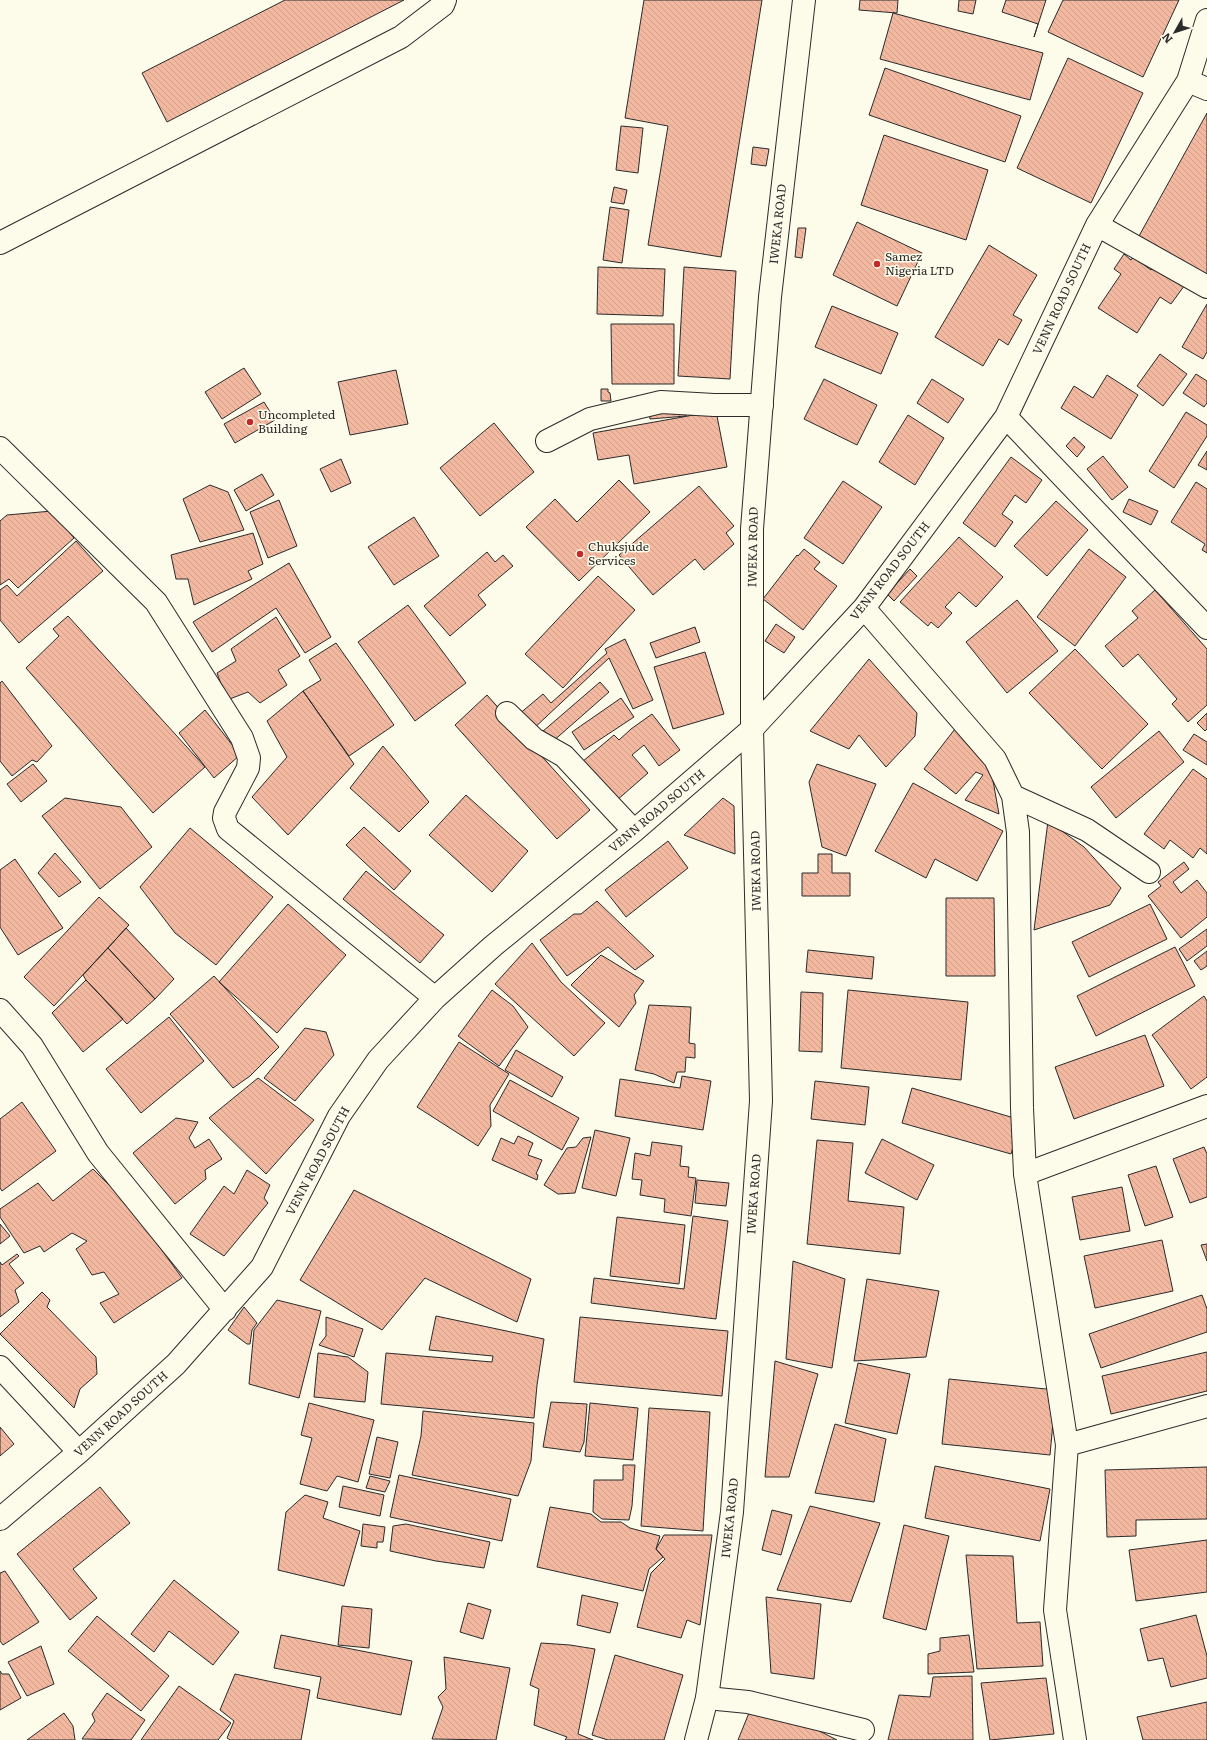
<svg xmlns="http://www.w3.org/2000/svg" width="1207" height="1740" font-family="Literata,serif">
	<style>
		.building { fill: url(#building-back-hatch); stroke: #2b2b2b }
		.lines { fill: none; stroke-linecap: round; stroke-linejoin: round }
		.minor-casing { stroke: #2b2b2b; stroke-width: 24 }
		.secondary-casing { stroke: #2b2b2b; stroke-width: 24 }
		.minor { stroke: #fdfbea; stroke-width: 22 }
		.secondary { stroke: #fdfbea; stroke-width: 22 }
		.poi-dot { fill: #c62828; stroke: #fdfbea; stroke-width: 1.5 }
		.labels { text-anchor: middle; stroke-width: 3; stroke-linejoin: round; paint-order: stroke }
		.street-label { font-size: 12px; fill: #2b2b2b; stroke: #fdfbea }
		.poi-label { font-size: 12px; fill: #2b2b2b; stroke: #fdfbea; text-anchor: start }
	</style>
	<defs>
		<pattern id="building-back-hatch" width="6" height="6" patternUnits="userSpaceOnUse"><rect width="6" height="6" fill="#f2b8a0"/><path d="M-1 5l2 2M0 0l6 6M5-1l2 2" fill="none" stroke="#d09e8a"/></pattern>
	</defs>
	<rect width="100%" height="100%" fill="#fdfbea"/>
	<!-- building -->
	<path class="building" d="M285 0H404L167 122 142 73Z
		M644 0H762L721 257 648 245 668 126 625 118Z
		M860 0H898L897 13 859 10Z
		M959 0H976L973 14 958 11Z
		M1006 0H1046L1034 37 1038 24 1002 12Z
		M1063 0H1179L1143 77 1048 32Z
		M893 13 1043 53 1030 100 880 59Z
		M1068 58 1143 93 1091 203 1017 168Z
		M885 68 1021 116 1005 162 869 115Z
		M1207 113V274L1139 236Z
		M621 126 643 128 638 173 616 170Z
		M884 135 988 170 966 240 861 205Z
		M753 147 769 149 766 166 751 164Z
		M614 187 627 190 624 204 611 202Z
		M610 207 629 210 622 263 603 260Z
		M857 222 922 253 897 306 833 275Z
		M798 228H806L802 258 795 257Z
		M989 245 1037 275 1013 315 1022 320 1008 345 999 339 983 366 935 337Z
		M1124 254 1131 260 1133 257 1151 270 1157 262 1187 282 1171 304 1160 297 1137 333 1098 308 1121 274 1114 269Z
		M598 267 665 269 663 316 597 314Z
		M684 267 736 271 730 379 678 376Z
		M1207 304V352L1203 359 1182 347Z
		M832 306 898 333 881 374 815 347Z
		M611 324H674V384H612Z
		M1160 354 1187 374 1163 406 1137 386Z
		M244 368 261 394 222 419 205 392Z
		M396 370 408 424 350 435 338 382Z
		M1196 374 1207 381V403L1204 407 1183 393Z
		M1107 375 1138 395 1111 439 1061 408 1074 386 1093 398Z
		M824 379 877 405 857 445 804 419Z
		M932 379 964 399 948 423 917 403Z
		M601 389H608V392L610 393 611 401H601Z
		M264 402 275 420 235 443 224 424Z
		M685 409 686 416 650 419 649 413Z
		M716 411 727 467 634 484 629 455 598 460 593 433Z
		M1186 412 1207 425V436L1174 488 1149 471Z
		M908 415 944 438 915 485 879 462Z
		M494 423 534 472 480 516 440 468Z
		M1074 437 1085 447 1077 457 1066 446Z
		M1207 451V470L1198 465Z
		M1103 456 1128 487 1112 500 1087 469Z
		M1011 457 1042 480 1026 503 1015 495 1002 514 1013 522 995 547 963 523Z
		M341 459 351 483 331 492 320 469Z
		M262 474 274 495 246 511 234 490Z
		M619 480 650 512 579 581 526 527 555 499 577 522Z
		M843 481 882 507 843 564 804 538Z
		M1196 482 1207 489V553L1202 550 1205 544 1171 522Z
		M210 485 228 492 244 530 200 542 183 499Z
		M699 486 734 526 726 533 734 544 704 570 695 559 653 595 619 555Z
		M1129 499 1158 511 1151 525 1123 512Z
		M279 500 297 546 268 558 250 512Z
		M1056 501 1088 530 1047 576 1014 546Z
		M52 511 74 538 18 588 9 579 0 585V521L7 515Z
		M414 517 439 556 394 585 368 547Z
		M253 533 263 564 248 571 252 579 194 605 188 579H176L171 555Z
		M959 537 1003 577 976 607 959 592 945 607 952 613 938 628 931 622 928 626 900 602Z
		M76 541 103 571 19 643 0 620V590L7 585 17 596Z
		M804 549 820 562 814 569 837 586 803 630 763 599 797 555 798 556Z
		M1089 549 1126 577 1075 646 1037 617Z
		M487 552 495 562 503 555 513 566 478 595 486 605 450 636 424 606Z
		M289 563 331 637 305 653 276 608 212 652 193 622Z
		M910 569 917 576 894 601 887 594Z
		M598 576 635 610 563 688 525 654Z
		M1155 590 1207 649V705L1188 722 1172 704 1177 699 1138 654 1123 667 1105 646 1138 618 1132 611Z
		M1017 600 1058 651 1007 693 966 642Z
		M408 605 466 683 415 721 358 642Z
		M68 616 205 767 153 813 26 668 59 636 53 629Z
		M276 617 300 656 278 670 287 685 260 703 248 692 227 700 217 673 236 661 231 649Z
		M776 624 795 637 784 653 765 641Z
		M695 627 700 642 656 658 650 643Z
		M625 639 653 700 633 709 609 658 531 731 518 715 543 694 551 703 607 653 605 649Z
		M336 643 394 725 349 756 303 691 321 680 309 660Z
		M1075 649 1148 724 1102 769 1029 693Z
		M705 652 724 714 673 729 654 667Z
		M869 659 917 713 915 736 886 767 859 735 849 749 810 731Z
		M2 681 52 746 37 762 32 760 12 776 0 761V683Z
		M600 682 609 692 551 743 542 732Z
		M303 691 354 764 288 835 252 797 287 757 267 721Z
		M487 695 590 810 557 839 455 725Z
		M621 698 634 717 584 750 572 732Z
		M205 710 240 755 214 778 179 733Z
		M1207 713V729L1205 731 1197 723Z
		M652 714 680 750 659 766 644 745 632 755 648 773 616 801 582 762 614 735 619 740 631 729Z
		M958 725 990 764 999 814 965 800 983 775 976 772 956 794 924 769Z
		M1159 731 1184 762 1116 818 1091 787Z
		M1194 734 1207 742V765L1183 750Z
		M383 746 429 802 399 832 350 788Z
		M33 764 47 781 21 802 7 784Z
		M817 764 876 784 846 856 822 847 809 782Z
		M1193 769 1207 779V854L1200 848 1193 858 1170 840 1164 849 1144 834Z
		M913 783 1003 831 977 881 935 859 926 878 875 851Z
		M466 795 528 851 492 892 429 835Z
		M65 798 121 807 152 847 100 889 42 816Z
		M723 798 734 806 735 854 684 835Z
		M1048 821 1084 847 1121 888 1110 905 1034 930Z
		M364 827 411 871 394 890 346 845Z
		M190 828 273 897 216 965 175 933 140 887Z
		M668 841 688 868 626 917 605 890Z
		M55 853 81 882 59 897 38 873Z
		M818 854H832V873H850V896H802V873H818Z
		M15 859 63 928 18 955 0 927V870Z
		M1184 862 1189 869 1173 882 1181 893 1197 880 1207 893V917L1181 938 1148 896 1161 886 1158 882Z
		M366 871 444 935 420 963 343 899Z
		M99 897 129 925 54 1006 24 977Z
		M946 898H994L995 976H946Z
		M597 901 654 956 635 970 608 947 567 976 540 940 574 914H581Z
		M288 904 346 955 277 1033 219 982Z
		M1150 904 1167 939 1089 977 1072 942Z
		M126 928 174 979 155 999 108 948Z
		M1207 929V946L1187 961 1179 949Z
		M532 943 561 982 605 1023 574 1056 495 984Z
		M1175 947 1195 986 1096 1036 1077 996Z
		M108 948 155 999 127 1024 86 980 83 975Z
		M808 950 874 957 872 979 806 972Z
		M1207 951V966L1201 970 1194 961Z
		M601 955 644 981 634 995 636 1003 619 1027 571 985Z
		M214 976 279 1047 250 1076 233 1088 170 1014Z
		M86 980 123 1019 83 1052 52 1013Z
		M492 990 513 1006 528 1027 499 1066 458 1036Z
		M848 990 968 1002 961 1080 841 1068Z
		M801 992 823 993 822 1052 799 1051Z
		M1204 996 1207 1001V1077L1191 1089 1152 1035Z
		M649 1005 691 1007 689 1043 695 1044V1058L686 1057 685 1072H677L674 1083 654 1074 635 1070Z
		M169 1017 204 1061 141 1113 106 1069Z
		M305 1028 326 1032 334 1055 295 1101 264 1078Z
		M1145 1035 1164 1086 1074 1119 1055 1067Z
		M459 1042 509 1074 490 1105 491 1126 478 1146 417 1107Z
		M516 1050 563 1077 552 1097 505 1070Z
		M682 1076 711 1081 703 1130 615 1116 620 1079 680 1088Z
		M258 1078 314 1120 266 1174 209 1118Z
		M510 1080 579 1118 562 1150 493 1111Z
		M815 1081 869 1087 865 1125 811 1119Z
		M912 1088 1021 1120 1011 1154 902 1123Z
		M22 1102 56 1151 2 1191 0 1188V1119Z
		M176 1118 198 1122 189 1138 195 1148 209 1139 222 1159 205 1170 206 1179 175 1204 133 1153Z
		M595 1130 630 1138 616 1196 582 1188Z
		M518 1136 533 1143 528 1155 542 1160 536 1174 538 1175 537 1180 492 1160 501 1138 514 1144Z
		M591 1137 575 1193 558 1194 544 1185 567 1148 576 1147 583 1138Z
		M882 1139 934 1165 917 1200 865 1173Z
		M817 1140 853 1143 848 1201 904 1207 900 1254 807 1244Z
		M652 1142 682 1146 680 1166 689 1167 688 1177 696 1178 691 1216 664 1212 665 1199 640 1195 642 1180 632 1179 635 1153 650 1156Z
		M1204 1147 1207 1154V1197L1190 1203 1173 1159Z
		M1156 1166 1173 1217 1145 1226 1128 1175Z
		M93 1169 123 1199 154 1239 182 1278 114 1323 100 1303 119 1294 104 1272 92 1275 76 1249 87 1241 72 1233 44 1252 40 1246 24 1253 0 1217V1209L38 1183 53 1201Z
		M247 1170 270 1185 264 1198 268 1203 224 1256 190 1234 224 1186 234 1194Z
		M697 1180 729 1183 726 1206 695 1203Z
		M1122 1187 1130 1231 1080 1240 1072 1197Z
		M354 1190 531 1279 517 1322 425 1278 382 1330 300 1280Z
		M693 1216 728 1221 716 1319 591 1303 594 1278 684 1289Z
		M617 1217 685 1225 679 1284 610 1276Z
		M0 1224 10 1236 0 1244Z
		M1162 1240 1173 1291 1095 1308 1084 1256Z
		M1207 1244V1261L1201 1245Z
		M17 1254 19 1256 9 1264 24 1283 15 1290 19 1302 0 1317V1262L2 1265Z
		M793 1261 845 1279 832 1368 786 1359Z
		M867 1279 939 1291 926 1357 854 1361Z
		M42 1292 50 1300 47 1307 96 1357 97 1374 80 1389 74 1408 0 1334Z
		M1202 1295 1207 1309V1332L1101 1368 1089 1334Z
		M277 1300 321 1311 299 1398 249 1384 254 1330Z
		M244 1307 257 1323 252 1330 250 1344H247L228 1330Z
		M436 1316 544 1339 537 1385 534 1418 381 1404 386 1353 492 1362 493 1356 429 1350Z
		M326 1317 363 1329 354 1357 319 1345 326 1336Z
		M580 1317 728 1331 722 1396 574 1382Z
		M1207 1352V1391L1111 1414 1102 1376Z
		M318 1353 348 1357 368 1372 365 1402 314 1397Z
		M775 1361 818 1374 789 1477H765Z
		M858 1363 910 1374 897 1434 845 1423Z
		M949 1379 1056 1390 1050 1455 942 1444Z
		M551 1402 587 1404 584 1442 580 1452 543 1447Z
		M309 1403 374 1420 358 1482 337 1476 327 1491 300 1484 312 1438 301 1435Z
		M590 1403 638 1408 633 1460 585 1456Z
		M649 1408 710 1412 703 1531 641 1526Z
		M423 1411 534 1423 531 1461 518 1496 412 1475 421 1436Z
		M835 1424 886 1439 874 1502 815 1493Z
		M0 1427 14 1444 0 1456Z
		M377 1437 398 1442 390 1478 369 1474Z
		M623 1465H635L632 1506 629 1520 602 1519 593 1512 594 1480H623Z
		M935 1466 1050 1489 1040 1541 925 1518Z
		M1207 1467V1519L1136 1520V1536L1107 1537 1105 1470Z
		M399 1475 511 1499 502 1541 390 1517Z
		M370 1476 390 1481 385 1492 366 1488Z
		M343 1486 384 1495 380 1516 339 1507Z
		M100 1487 130 1523 73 1569 97 1598 70 1620 17 1554Z
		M305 1495 328 1502 323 1518 360 1531 344 1586 278 1570 286 1512Z
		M810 1506 880 1523 851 1602 777 1590Z
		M550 1507 591 1514 601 1522H621L630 1528 660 1536 656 1549 663 1557 649 1569 643 1591 537 1567Z
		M772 1510 792 1515 781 1555 762 1550Z
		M363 1524 385 1527 383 1542H377V1548L361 1546Z
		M406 1524 490 1542 484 1568 436 1561 390 1551 393 1526Z
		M904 1525 949 1536 926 1630 883 1618Z
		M664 1535H712L700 1625 687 1620 681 1638 637 1627 651 1573 665 1559 656 1549Z
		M1207 1540V1592L1136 1601 1129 1550Z
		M966 1555 1013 1556 1017 1623 1040 1622 1043 1666 977 1669Z
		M5 1571 39 1622 3 1645 0 1641V1573Z
		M174 1580 239 1632 213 1665 169 1631 154 1652 131 1634Z
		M582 1595 618 1603 610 1633 577 1625Z
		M766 1597 821 1604 814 1679 771 1673Z
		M468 1603 491 1610 483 1639 460 1632Z
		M342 1606 372 1609 369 1648 338 1645Z
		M1196 1615 1207 1656V1678L1171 1687 1163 1658 1148 1661 1140 1629Z
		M97 1616 169 1676 141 1711 68 1651Z
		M281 1635 412 1661 401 1715 317 1698 321 1677 274 1668Z
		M969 1635 974 1672 928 1674V1654L940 1651V1638Z
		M541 1643 570 1645 595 1649 578 1734 593 1740H565L567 1737 534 1725 539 1689 530 1685Z
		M41 1646 54 1684 27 1696 8 1662Z
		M615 1655 683 1675 664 1740H608L592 1735Z
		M444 1657 510 1668 496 1740 432 1739 443 1707 438 1697 446 1689Z
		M0 1671 2 1674H9L21 1698 0 1710Z
		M235 1674 310 1690 301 1740H230L227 1738 234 1721 220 1710Z
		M972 1676 973 1740H888L899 1695 930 1697 933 1677Z
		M1046 1678 1054 1734 990 1740 981 1683Z
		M179 1686 231 1723 218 1740H141Z
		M107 1693 145 1720 131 1740 82 1739 95 1721 92 1714Z
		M755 1698 835 1739 837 1740H738Z
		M1207 1702V1740H1143L1137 1717Z
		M64 1713 73 1726 75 1740H27Z"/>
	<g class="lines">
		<defs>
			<path id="minor" d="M1188 81 1207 89
				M1097 225 1207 287
				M0 243 401 37 443 5 445 0
				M1006 417 1207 628
				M547 441 590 419 661 402 714 405H762
				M0 448 156 602 242 738 249 758 248 768 225 812 224 818 228 829 435 998
				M864 608 995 759 1013 796 1018 832 1022 1108 1025 1174 1067 1445 1055 1610 1075 1740
				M507 713 534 739 564 756 634 831
				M1013 796 1087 830 1149 872
				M0 1010 32 1046 98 1153 225 1310
				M1025 1174 1207 1106
				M0 1367 79 1452
				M1067 1445 1207 1406
				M0 1519 79 1452 176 1364 262 1267 339 1116 378 1060 435 998 493 946 634 831 752 729 864 608 1006 417 1097 225 1188 81 1207 20
				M707 1698 748 1702 863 1730"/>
			<path id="secondary" d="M696 1740 707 1698 732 1512 761 1101 752 729V529L770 297 804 0"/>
		</defs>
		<!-- minor casing -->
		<use href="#minor" class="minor-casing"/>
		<!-- secondary casing -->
		<use href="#secondary" class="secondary-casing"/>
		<!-- minor -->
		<use href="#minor" class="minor"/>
		<!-- secondary -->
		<use href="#secondary" class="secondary"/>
	</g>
	<!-- markers -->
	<g class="poi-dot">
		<circle cx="877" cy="264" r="4"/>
		<circle cx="250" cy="422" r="4"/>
		<circle cx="580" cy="554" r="4"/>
	</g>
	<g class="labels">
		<!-- street labels -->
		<g class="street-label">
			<text transform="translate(778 224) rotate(-84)" y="4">IWEKA ROAD</text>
			<text transform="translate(1062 299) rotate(-65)" y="4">VENN ROAD SOUTH</text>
			<text transform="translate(753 547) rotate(-89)" y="4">IWEKA ROAD</text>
			<text transform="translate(890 571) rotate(-52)" y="4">VENN ROAD SOUTH</text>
			<text transform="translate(657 811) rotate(-40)" y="4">VENN ROAD SOUTH</text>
			<text transform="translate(756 871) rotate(-91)" y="4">IWEKA ROAD</text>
			<text transform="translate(318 1161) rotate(-62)" y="4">VENN ROAD SOUTH</text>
			<text transform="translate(754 1194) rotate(-86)" y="4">IWEKA ROAD</text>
			<text transform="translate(121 1414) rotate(-42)" y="4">VENN ROAD SOUTH</text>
			<text transform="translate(730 1518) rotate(-84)" y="4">IWEKA ROAD</text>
		</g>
		<!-- poi labels -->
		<g class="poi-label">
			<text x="885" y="261">Samez<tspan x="885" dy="14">Nigeria LTD</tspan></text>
			<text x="258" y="419">Uncompleted<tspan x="258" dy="14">Building</tspan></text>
			<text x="588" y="551">Chuksjude<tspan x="588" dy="14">Services</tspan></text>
		</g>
	</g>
	<!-- north arrow -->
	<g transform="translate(1175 32) rotate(231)" stroke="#fdfbea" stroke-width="3" paint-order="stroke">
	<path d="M0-3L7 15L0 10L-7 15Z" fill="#2b2b2b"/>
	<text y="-6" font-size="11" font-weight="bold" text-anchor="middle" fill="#2b2b2b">N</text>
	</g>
</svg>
